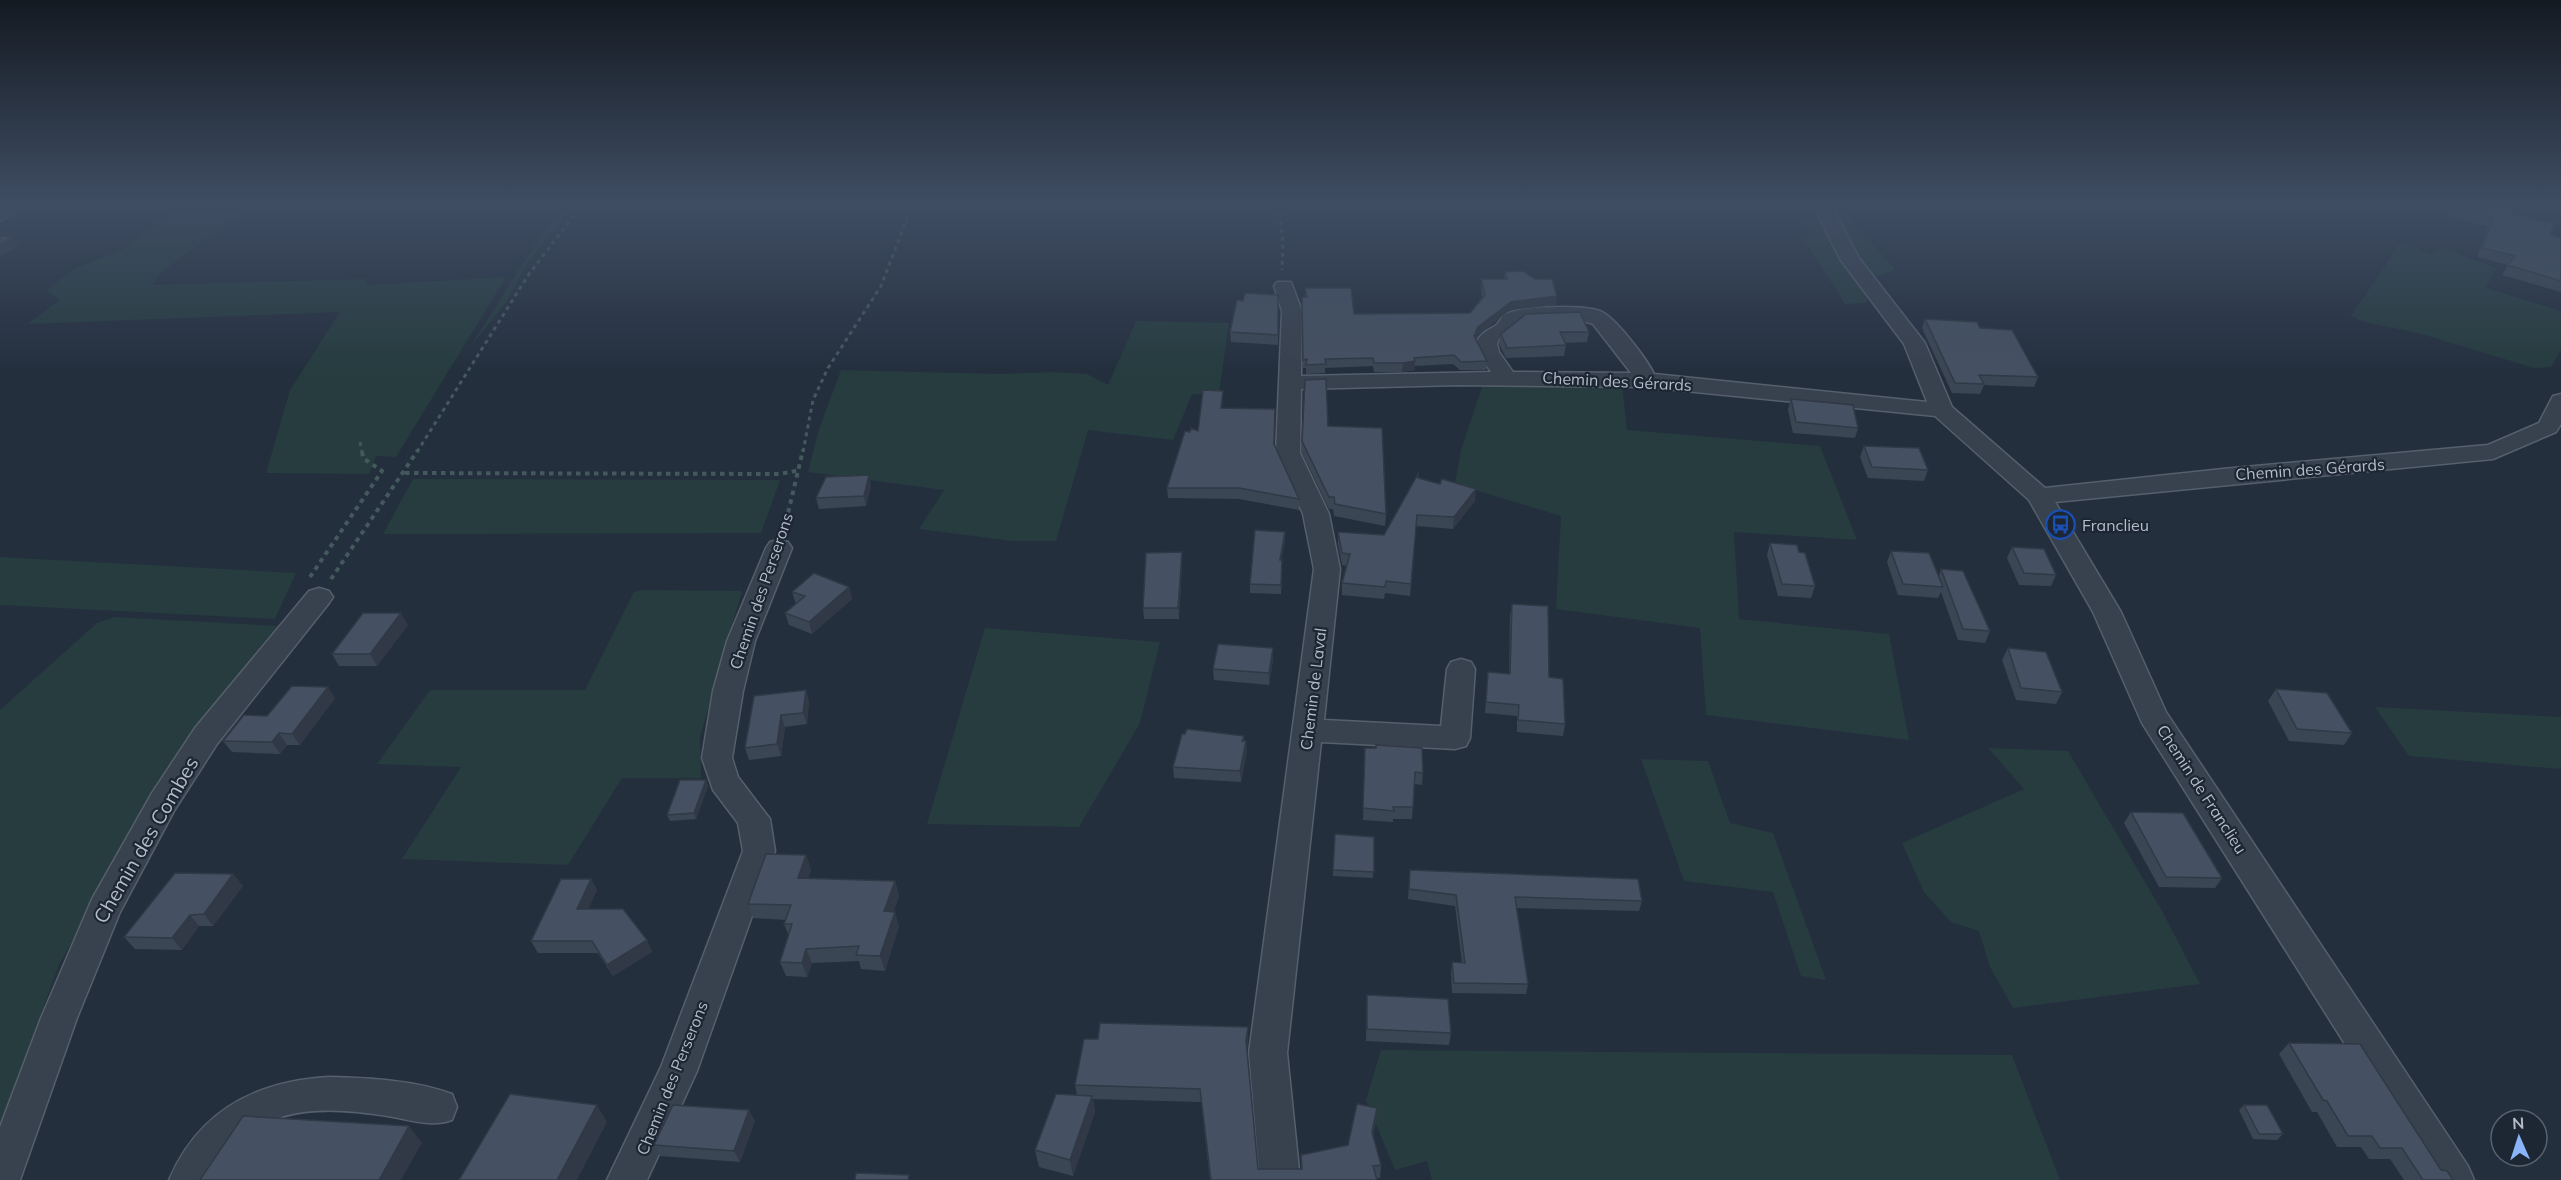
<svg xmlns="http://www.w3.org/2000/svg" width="2561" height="1180" font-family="Mulish,sans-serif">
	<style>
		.green { fill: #263c3f }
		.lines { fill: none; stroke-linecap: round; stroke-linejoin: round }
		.minor-casing { stroke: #565f6c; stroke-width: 3 }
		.path-far1 { stroke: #44595c; stroke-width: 3; stroke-dasharray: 4 4; stroke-linecap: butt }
		.path { stroke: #44595c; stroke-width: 4; stroke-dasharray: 4.5 4.5; stroke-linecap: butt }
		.minor { fill: #38414e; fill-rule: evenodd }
		.wall { fill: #3b4654 }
		.shaded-wall { fill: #303945 }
		.building { fill: #455162; stroke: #303945; stroke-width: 1.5 }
		.labels { text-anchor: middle; stroke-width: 4.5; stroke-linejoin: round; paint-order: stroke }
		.street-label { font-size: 16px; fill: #b4bcc9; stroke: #1d2633 }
		.poi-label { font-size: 16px; fill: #b4bcc9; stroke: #1d2633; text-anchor: start }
		.near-street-label { font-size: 20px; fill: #b4bcc9; stroke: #1d2633 }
	</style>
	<rect width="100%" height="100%" fill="#242f3e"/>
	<!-- green -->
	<path class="green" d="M183 205H255L164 270 151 285 365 279 367 285 506 277 396 457 376 456 369 474 266 473 290 390 340 312 27 324 60 300 46 290 76 268 124 249Z
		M566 205H574L527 263 507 301 468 350 535 245Z
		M1832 205H1846L1853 223 1896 270 1875 277 1855 252Z
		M1818 218 1869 295 1866 303 1845 304 1803 238 1811 236 1804 223Z
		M2401 242 2432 255 2440 247 2497 268 2486 288 2561 311V350L2551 367 2534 368 2418 333 2364 322 2351 316Z
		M1136 321 1229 323 1219 394H1192L1173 440 1088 430 1056 541H1012L919 529 944 490 808 472 818 432 841 370 1001 374 1053 372 1087 374 1108 385Z
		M1484 381 1622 384 1627 430 1820 446 1857 540 1734 532 1739 619 1889 634 1909 740 1706 715 1700 628 1556 609 1561 516 1455 484 1461 450Z
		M413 479 780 480 761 533 383 534Z
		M0 557 296 573 275 619 0 605Z
		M643 590 742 591 700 737 701 778H622L568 865 402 859 461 767 377 764 430 690H585L634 592Z
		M115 617 278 626 167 770 59 965 0 1125V710L97 623Z
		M985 628 1160 642 1140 723 1079 827 927 824Z
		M2375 707 2561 717V769L2409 756Z
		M1988 748 2068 751 2162 911 2200 984 2013 1008 1990 967 1979 931 1951 922 1924 892 1902 843 2024 789Z
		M1641 759 1708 761 1730 823 1773 833 1826 980 1801 976 1773 892 1684 881Z
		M1381 1050 2012 1055 2060 1180H1432L1427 1161 1395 1170 1366 1100Z"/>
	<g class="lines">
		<defs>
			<path id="minor" d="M3 205H26L0 221V207Z
				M1813 205H1831L1859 258 1925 343 1952 407 2045 488 2223 469 2488 445 2539 423 2553 396 2561 394V424L2556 432 2493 459 2055 502 2121 612 2166 712 2468 1166 2474 1180H2431L2142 723 2093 612 2029 500 1935 416 1645 387 1458 385 1301 389 1300 453 1329 514 1340 569 1324 720 1441 726 1447 669 1451 662 1461 659 1471 662 1475 669 1470 738 1466 746 1455 749 1321 742 1287 1053 1300 1180H1260L1249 1053 1314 569 1303 514 1276 453 1282 311 1274 286 1277 282H1291L1302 311 1301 376 1491 372 1477 352 1475 344C1481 333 1485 332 1495 326 1499 324 1500 319 1503 316 1517 305 1584 305 1600 311 1615 317 1647 359 1654 374L1927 402 1904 344 1840 259ZM1581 320 1593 324 1631 373 1513 372 1499 352 1497 344 1499 339C1513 334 1514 326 1524 322Z
				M779 540 788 542 792 548 755 641 743 691 732 758 738 777 770 819 775 851 697 1071 647 1180H607L661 1067 743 851 738 823 713 790 702 758 713 691 727 641 766 548 770 542Z
				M319 588 329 591 333 597 329 603 217 744 174 811 120 912 77 1018 20 1180H0V1127L41 1018 92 899 152 793 195 728 309 591Z
				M329 1077C369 1078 414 1080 452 1094L457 1107 452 1120C432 1127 414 1121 393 1117 355 1111 297 1103 263 1126 242 1140 227 1160 213 1180H169C199 1110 257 1081 329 1077Z"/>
		</defs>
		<!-- minor casing -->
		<use href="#minor" class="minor-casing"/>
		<!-- path-far1 -->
		<path class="path-far1" d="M1279 205 1283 242 1282 270
			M360 442 362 452
			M417 452 529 274 582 205
			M803 452 813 400 828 368 881 286 912 205"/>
		<!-- path -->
		<path class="path" d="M405 473 780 474 800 470
			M784 530 803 450
			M310 577 382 471 363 458 362 450
			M331 579 418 450"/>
		<!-- minor -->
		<use href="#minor" class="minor"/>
	</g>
	<!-- wall -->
	<path class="wall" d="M2452 205H2513L2510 213 2550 235 2561 238V292L2502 275 2508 265 2477 257 2488 226 2448 217Z
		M1505 272 1556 305 1510 310 1477 336 1476 339 1487 361 1486 370H1460L1453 364 1415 366V370L1402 372H1374L1373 366 1325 368V373L1306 374V368H1303L1302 297H1305V288L1354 314 1470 313 1482 297 1481 288V279H1504Z
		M1278 295V345L1231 342 1230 332 1243 301Z
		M1925 319 1980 328 2038 377 2034 387 1984 385 1980 394 1952 393 1922 328Z
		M1589 332 1587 342 1564 343 1566 345 1564 356 1506 358 1499 344 1501 334Z
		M1223 391 1222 408 1274 444 1299 499V510L1239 499 1168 498 1167 488 1190 432 1198 431Z
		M1791 399 1858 428 1855 438 1793 433 1788 410Z
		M1328 426 1386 514 1385 526 1334 516 1333 509H1329L1302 453V441Z
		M1864 446 1928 470 1924 481 1868 478 1860 457Z
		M1418 478 1475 501 1453 529 1416 526 1410 596 1385 593 1384 599 1342 595V583L1347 566 1342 565 1338 544V532L1384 535Z
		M871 486 866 506 819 509 816 498Z
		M1285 541 1281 560 1282 569 1281 594 1250 593V584Z
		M1770 543 1799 552 1815 586 1811 598 1778 596 1767 555Z
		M2012 547 2056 575 2051 586 2019 585 2007 558Z
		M1891 551 1939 576 1941 569 1990 631 1985 643 1958 640 1941 592 1938 598 1898 595 1887 562Z
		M1182 552V563L1179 619H1144L1143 608Z
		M849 587 852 599 812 634 789 625 785 613 796 604 792 592Z
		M1512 604 1549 677 1565 724 1563 736 1517 732V716L1485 713 1488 672 1509 674 1510 615Z
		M408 625 377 666H339L332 654Z
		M1273 648V660L1269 685 1214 680 1213 669Z
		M2008 648 2062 692 2056 704 2016 700 2002 660Z
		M2276 689 2352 733 2344 745 2289 741 2268 701Z
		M806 690 809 702 807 724 785 727 781 756 749 760 745 748Z
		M335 698 300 745H287L280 754 232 752 223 741 267 716Z
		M1244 736V741H1246L1247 752 1241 782 1174 778 1173 767Z
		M1365 748 1423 773 1422 785 1414 784 1412 819H1393V822L1363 820Z
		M706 780 708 786 696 819 670 821 667 815Z
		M2131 812 2222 878 2215 888 2159 887 2124 823Z
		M1335 834 1374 837 1373 878 1333 876Z
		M806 855 811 870 808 878 895 881 899 896 893 912 899 926 885 971 861 969 859 961 812 963 807 977 786 976 780 962 789 936 784 924 786 920 753 918 748 904Z
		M1410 870 1642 901 1639 911 1516 908 1528 984 1526 994 1452 993 1451 973 1452 962 1462 963 1455 906 1408 899Z
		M233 874 243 886 213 926H199L182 950 135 949 124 937Z
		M591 879 597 890 588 909 647 940 652 952 613 976 598 953H538L531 941Z
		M1367 995 1451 1033 1449 1045 1366 1041Z
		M1248 1027V1041L1247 1050 1258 1169H1301V1155L1348 1145 1377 1108 1376 1121 1373 1135 1381 1165 1380 1178H1377V1180H1210L1201 1102 1093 1099 1095 1112 1073 1176 1039 1167 1035 1150 1077 1095 1075 1085 1098 1039Z
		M2289 1043 2441 1170 2453 1180H2404L2390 1159H2369L2361 1147H2337L2317 1112H2312L2279 1054Z
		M2244 1105 2283 1134 2277 1140 2253 1139 2239 1110Z
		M755 1121 740 1162 660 1156 654 1145Z"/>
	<!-- shaded-wall -->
	<path class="shaded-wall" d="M13 237 19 246 0 257V244Z
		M1557 296 1556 305 1510 310 1477 336 1473 345 1474 336 1478 327 1511 302Z
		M1415 361V370L1402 372 1403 363Z
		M1223 391V401L1221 418V408Z
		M869 475 871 486 866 506 864 496Z
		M1476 489 1475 501 1453 529 1454 517Z
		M1285 532V541L1280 569V560Z
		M1182 552V563L1179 619 1178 608Z
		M849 587 852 599 812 634 809 622Z
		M401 613 408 625 377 666 370 654Z
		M1273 648V660L1269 685V673Z
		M328 687 335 698 300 745 292 734Z
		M806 690 809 702 807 724 803 713Z
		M781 715 785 727 781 756 777 744Z
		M279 733 287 745 280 754 272 742Z
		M1246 741 1247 752 1241 782 1240 771Z
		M706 780 708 786 696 819 694 813Z
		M806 855 811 870 803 892 798 878Z
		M233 874 243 886 213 926 204 914Z
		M591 879 597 890 583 920 577 909Z
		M895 881 899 896 889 926 884 911Z
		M895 912 899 926 885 971 880 956Z
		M190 915 199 926 182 950 172 938Z
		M647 940 652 952 613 976 607 965Z
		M806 949 812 963 807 977 802 963Z
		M1248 1027V1041L1247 1053 1246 1040Z
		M1092 1096 1095 1112 1073 1176 1070 1160Z
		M597 1105 607 1122 577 1180H557Z
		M1377 1108 1376 1121 1371 1145 1372 1132Z
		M749 1110 755 1121 740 1162 734 1151Z
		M409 1126 422 1143 401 1180H379Z"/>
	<!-- building -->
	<path class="building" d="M2454 205H2513L2510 213 2554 224 2550 235 2561 238V281L2508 265 2515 256 2482 248 2494 217 2454 208Z
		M0 236 13 237 0 244Z
		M1523 271 1535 279H1552L1557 296 1511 302 1478 327 1474 336 1487 361 1461 362 1454 355 1414 358 1415 361 1403 363H1374L1373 358 1325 359 1326 364 1306 365 1307 359 1303 360 1302 297H1307L1305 288H1351L1354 314 1470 313 1485 295 1481 279H1507L1505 272Z
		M1245 293 1278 295V335L1230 332 1237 300 1243 301Z
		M1580 312 1589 332H1560L1566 345 1507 348 1501 334 1526 314Z
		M1925 319 1977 322 1980 328 2012 330 2038 377 1979 375 1984 384 1955 383Z
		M1326 379 1328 426 1382 428 1386 514 1335 504 1334 497H1329L1302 441 1305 380Z
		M1203 390 1223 391 1221 408 1275 409 1274 444 1299 499 1239 488H1167L1185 431 1190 432 1191 428 1198 431Z
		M1791 399 1853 405 1858 428 1796 422Z
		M1864 446 1919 448 1928 470 1872 467Z
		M1418 474V478L1440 484 1442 479 1476 489 1454 517 1417 515 1411 584 1386 581 1385 587 1342 583 1350 554 1342 553 1338 532 1384 535Z
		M869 475 864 496 816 498 826 477Z
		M1255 530 1285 532 1280 560H1282L1281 585 1250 584Z
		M1770 543 1797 545 1799 552 1805 553 1815 586 1782 584Z
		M2012 547 2044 549 2056 575 2024 573Z
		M1891 551 1929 553 1943 587 1903 584Z
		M1182 552 1178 608H1143L1146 553Z
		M1941 569 1963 571 1990 631 1963 629Z
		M814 573 849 587 809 622 785 613 805 596 792 592Z
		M1512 604 1548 606 1549 677 1563 679 1565 724 1518 720 1519 705 1486 702 1488 672 1510 674Z
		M363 613H401L370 654H332Z
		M1218 644 1273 648 1269 673 1213 669Z
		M2008 648 2046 652 2062 692 2021 688Z
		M292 686 328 687 292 734 279 733 272 742 223 741 244 715 267 716Z
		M2276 689 2327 693 2352 733 2297 729Z
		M806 690 803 713 781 715 777 744 745 748 754 696Z
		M1187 729 1244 736 1242 741H1246L1240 771 1173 767 1182 734H1185Z
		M1376 745 1422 748 1423 773 1415 772 1413 807H1393L1394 811 1363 808 1365 748H1376Z
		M680 780H706L694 813 667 815Z
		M2131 812 2183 813 2222 878 2166 877Z
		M1335 834 1374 837V872L1333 870Z
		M766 854 806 855 798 878 895 881 884 911 895 912 880 956 856 955 859 946 806 949 802 963 780 962 792 924H784L791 905 748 904Z
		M1410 870 1638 879 1642 901 1515 897 1528 984 1454 983 1452 962 1465 963 1456 895 1409 889Z
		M175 873 233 874 204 914 190 915 172 938 124 937Z
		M561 879H591L577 909H623L647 940 607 965 592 941H531Z
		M1367 995 1448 999 1451 1033 1367 1029Z
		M1100 1023 1248 1027 1246 1040 1258 1169H1302L1301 1155 1348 1145 1357 1104 1377 1108 1372 1132 1381 1165 1373 1166 1377 1180H1211L1200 1089 1075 1085 1084 1039H1098Z
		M2289 1043 2360 1044 2441 1170 2447 1171 2453 1180H2423L2402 1148H2380L2372 1136H2348L2327 1101 2323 1100Z
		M510 1094 597 1105 557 1180H459Z
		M1056 1094 1092 1096 1070 1160 1035 1150Z
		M673 1105 749 1110 734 1151 654 1145Z
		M2244 1105H2267L2283 1134H2259Z
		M243 1116 409 1126 379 1180H200Z
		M856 1173 909 1175 908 1180H855Z"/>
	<!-- sky -->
	<linearGradient id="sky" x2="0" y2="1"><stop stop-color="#141a22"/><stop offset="0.55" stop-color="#3f4d63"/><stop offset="1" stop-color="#3f4d63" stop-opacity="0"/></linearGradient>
	<rect width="2561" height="371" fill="url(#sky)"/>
	<!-- icons -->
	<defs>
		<symbol id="bus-ring" viewBox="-11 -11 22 22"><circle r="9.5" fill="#1d2633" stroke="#1a4fb4" stroke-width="1.5"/><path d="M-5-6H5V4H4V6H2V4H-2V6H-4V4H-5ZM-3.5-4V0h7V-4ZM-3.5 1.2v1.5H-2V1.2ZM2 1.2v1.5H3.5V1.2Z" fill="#1a4fb4"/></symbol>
	</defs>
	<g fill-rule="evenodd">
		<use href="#bus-ring" x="2044" y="508" width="33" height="33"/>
	</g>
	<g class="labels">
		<!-- street labels -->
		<g class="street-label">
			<text transform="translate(1617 381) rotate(3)" y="6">Chemin des Gérards</text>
			<text transform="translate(2310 469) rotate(-4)" y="6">Chemin des Gérards</text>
			<text transform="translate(761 591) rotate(-71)" y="6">Chemin des Perserons</text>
			<text transform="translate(1313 689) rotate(-83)" y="6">Chemin de Laval</text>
			<text transform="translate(2202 789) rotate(57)" y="6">Chemin de Franclieu</text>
			<text transform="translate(672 1078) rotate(-68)" y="6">Chemin des Perserons</text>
		</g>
		<!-- poi labels -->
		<g class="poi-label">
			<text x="2082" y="531">Franclieu</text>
		</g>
		<!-- near-street labels -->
		<g class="near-street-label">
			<text transform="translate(146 840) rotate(-60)" y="7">Chemin des Combes</text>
		</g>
	</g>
	<!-- north arrow -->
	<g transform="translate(2519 1138) rotate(357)"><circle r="28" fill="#1d2633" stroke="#59626f" stroke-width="1.5"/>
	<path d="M0-4.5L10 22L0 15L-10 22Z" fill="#8ab4f8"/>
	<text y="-9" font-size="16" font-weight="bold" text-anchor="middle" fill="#b4bcc9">N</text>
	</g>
</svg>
